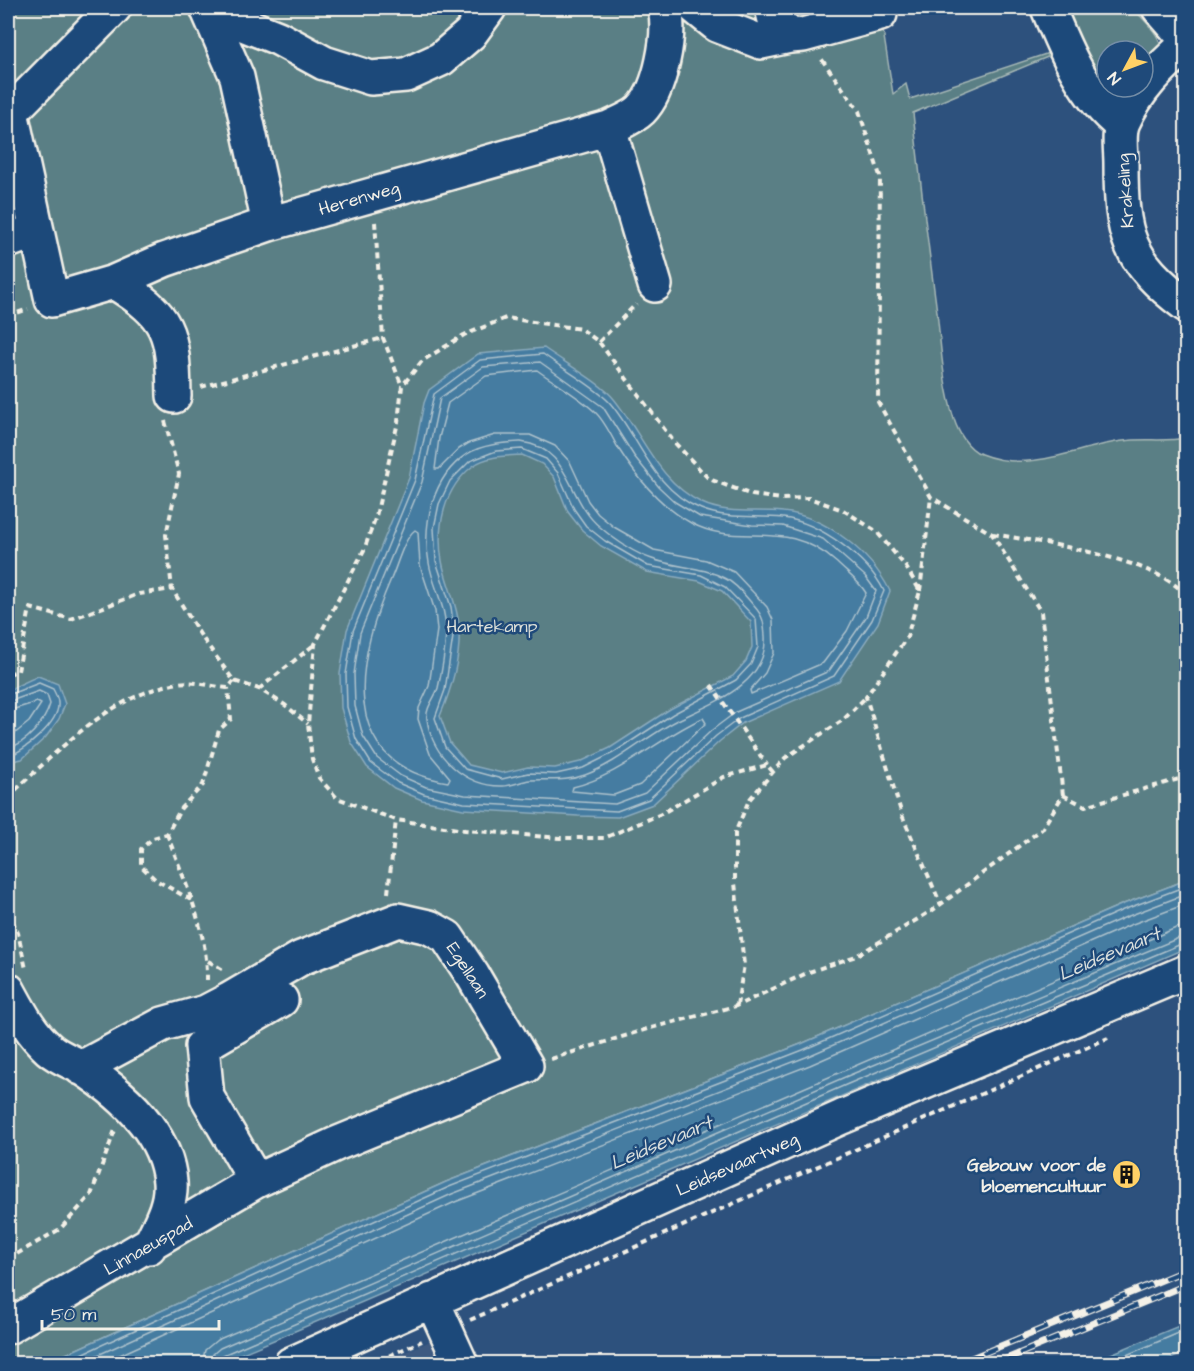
<svg xmlns="http://www.w3.org/2000/svg" width="1194" height="1371" font-family="'Architects Daughter',sans-serif">
	<style>
		.built { fill: #3e5a81 }
		.green { fill: #5a7f85; stroke: #a7b8b6; stroke-width: 1.5 }
		.water { fill: #457ca1; stroke: #8babbd; stroke-width: 1.5; fill-rule: evenodd }
		.lines { fill: none; stroke-linecap: round; stroke-linejoin: round }
		.shore { stroke: #aec2cc; stroke-width: 1.5 }
		.minor-casing { stroke: #f4f1e8; stroke-width: 38 }
		.path { stroke: #f4f1e8; stroke-width: 4; stroke-dasharray: 6 4.5; stroke-linecap: butt }
		.minor { stroke: #1f4a7a; stroke-width: 33 }
		.rail-casing { stroke: #f4f1e8; stroke-width: 7 }
		.rail { stroke: #1f4a7a; stroke-width: 4.5; stroke-dasharray: 14; stroke-linecap: butt }
		.labels { text-anchor: middle; stroke-width: 5; stroke-linejoin: round; paint-order: stroke }
		.street-label { font-size: 18px; fill: #f4f1e8; stroke: #1f4a7a }
		.park-label { font-size: 18px; fill: #dde0d9; stroke: #1f4a7a }
		.poi-label { font-size: 18px; font-weight: bold; fill: #f4f1e8; stroke: #1f4a7a; text-anchor: end }
		.water-label { font-size: 20px; font-style: italic; fill: #dadfdd; stroke: #1f4a7a }
	</style>
	<rect width="100%" height="100%" fill="#2d517d"/>
	<filter id="ink" filterUnits="userSpaceOnUse"><feTurbulence type="fractalNoise" baseFrequency=".0167" numOctaves="2"/><feDisplacementMap in="SourceGraphic" scale="12" xChannelSelector="R" yChannelSelector="G"/><feConvolveMatrix kernelMatrix="1 2 1 2 8 2 1 2 1" color-interpolation-filters="sRGB"/></filter>
	<g filter="url(#ink)">
		<!-- built -->
		<path class="built" d="M458 1329 473 1364H378Z"/>
		<!-- green -->
		<path class="green" d="M8 8H876L882 24 893 94 906 84 910 99 1049 53 1050 56 913 113C920 179 928 245 937 312 941 347 943 385 954 419 958 432 968 449 981 454 1031 474 1075 447 1123 441 1145 438 1164 442 1186 438V880L1121 905 801 1044 446 1182 46 1363H8Z
			M1057 8H1133C1142 19 1167 38 1159 55 1157 62 1148 68 1143 73V51H1107V87L1096 75Z"/>
		<!-- water -->
		<path class="water" d="M544 348C562 361 603 384 614 399 643 435 658 482 702 503 727 515 757 509 783 512 826 516 871 553 890 591L878 623 839 681 743 723 720 741 653 804 618 817 578 816 463 809 422 800 394 788 367 767 351 742 341 708 340 674 347 630 409 478 424 403 429 390 478 354ZM522 455 542 464 554 477 568 512 582 530 601 546 647 572 699 581 722 591 751 622 752 647 746 661 733 676 670 709 610 748 580 762 555 768 528 767 502 773 469 765 450 743 440 716C451 690 461 657 459 627 458 604 446 584 442 561 436 527 444 488 473 466 486 456 506 456 522 455Z
			M38 676 58 684 65 704 59 719 46 737 22 759 8 762V690Z
			M1186 880V948L281 1337 219 1363H46L446 1182 801 1044 1121 905Z
			M1186 1323V1353L1159 1363H1089Z"/>
		<g class="lines">
			<!-- shore -->
			<path class="shore" d="M543 354C561 368 596 387 610 403 640 438 653 490 701 509 727 520 756 515 783 518 819 522 868 558 884 591L872 620 834 676 740 718 716 736 649 799 617 811 464 803 424 794 398 783 371 763 356 739 347 707 346 674 353 631 415 480 434 394 480 360Z
				M540 362 603 407 634 456 659 487 675 502 700 517 752 525 783 526 823 539 865 576 876 591 866 617 829 671 736 712 712 730 645 793 615 804 465 795 426 787 401 776 377 758 363 736 355 706 354 674 360 633 422 482 440 398 483 367Z
				M537 370C556 384 580 397 596 413 605 422 612 437 618 448 637 478 660 506 691 523 741 550 784 515 837 563 847 573 859 581 866 593L847 631 823 663 751 694 750 690 765 673 774 653 773 620 767 607 734 572 706 560 654 550 614 527 598 514 588 501 570 462 555 446 530 435H495L469 443 459 449 439 469H435L439 438 448 403 486 376Z
				M521 442C571 448 567 500 600 527 614 539 634 553 652 559 677 568 702 566 726 579 737 584 746 597 754 606 763 616 764 622 765 636 768 683 715 702 680 719 647 735 620 762 585 775 566 782 549 779 530 780 521 781 512 786 503 786 465 787 432 756 427 719 425 708 435 698 438 688 442 671 445 650 446 633 447 608 433 587 429 563 422 525 432 477 467 454 483 444 503 443 521 442Z
				M522 449 546 459 558 473 574 509 586 526 605 541 648 566 701 575 725 587 756 619 758 647 751 664 736 680 673 714 613 753 583 768 556 774 528 773 502 779 465 769 445 747 435 718 445 690 454 630 451 607 436 561 434 528 439 504 450 481 470 461 496 451Z
				M415 530 418 532 420 565 435 611 437 630 429 686 419 708 418 719 430 754 450 778 448 782C334 764 357 657 391 579 397 566 404 538 415 530Z
				M8 695 39 683 53 689C55 693 58 698 58 703 60 722 24 752 8 756
				M8 702 39 691 47 695 50 704C45 722 26 744 8 748
				M8 711 37 702 41 704 29 722 8 739
				M703 718 706 723 640 785 614 795 572 791 573 787C622 775 658 738 703 718Z
				M60 1364 449 1187 803 1050 1123 910 1186 886
				M78 1364 452 1194 806 1057 1126 917 1186 894
				M100 1364 455 1202 810 1065 1130 925 1186 904
				M202 1364 205 1350 217 1340 1176 928 1186 926
				M211 1364 213 1354 220 1348 845 1077 1186 935
				M219 1364 223 1355 848 1084 1186 942
				M1105 1364 1186 1330"/>
			<defs>
				<path id="minor" d="M207 8 237 77 269 224
					M696 8 717 25 761 42 790 36
					M772 8 775 20 790 36 803 35 880 14 878 8
					M1048 8C1065 50 1084 96 1121 125
					M1159 8 1186 39
					M208 10 278 38 324 63 371 78 406 75 441 59 470 34 489 8
					M1186 45C1161 67 1137 90 1123 122 1118 133 1121 151 1121 163 1121 236 1127 260 1186 305
					M11 112 52 300 114 282 164 260 269 224 609 128C619 123 633 118 641 110 661 90 671 34 665 8
					M8 115 114 8
					M609 128 655 285
					M8 241 27 234 36 227
					M114 282C170 316 173 332 174 396
					M8 990C20 1012 30 1032 49 1049 58 1057 70 1061 81 1067 121 1093 166 1131 170 1182 172 1205 158 1227 149 1247
					M256 1181 207 1097 202 1046 281 1000
					M432 1300 461 1364
					M8 1327 256 1181 336 1144 526 1066 473 976 447 937 429 927 398 920 301 958 229 1000 206 1012 163 1024 81 1068
					M291 1364 842 1117 1186 972"/>
			</defs>
			<!-- minor casing -->
			<use href="#minor" class="minor-casing"/>
			<!-- path -->
			<path class="path" d="M375 222 383 338 402 386
				M8 316 28 309
				M599 342 636 304
				M201 387 383 338
				M165 421 179 474 166 535 172 589 201 636 234 681 259 689 285 705 308 724
				M993 534C1043 543 1153 557 1186 595
				M920 591 931 497
				M8 674 18 671 30 608 71 619 139 594 172 589
				M711 685 767 765
				M259 689 315 644
				M773 772 767 765 724 777 661 814 604 838H560L465 830 396 820 337 798 319 778 312 759 308 724 315 644 364 550 376 516 398 422 402 386 422 361 464 335 506 318 581 329 599 342 674 442 709 479 752 495 781 499 809 498 843 510 876 531 906 567 920 591 907 637 866 697 902 815 941 905
				M1063 795 1085 806 1186 777
				M8 797C58 751 108 696 178 683 192 680 213 687 228 688L234 681
				M167 834C184 880 208 931 207 980
				M388 893 396 820
				M191 900 156 880 141 866V849L153 838 167 834 181 808 203 785 219 730 231 719 228 688
				M8 911 18 933 26 969
				M208 961 225 971
				M737 1005 744 965 735 883V833L749 800 785 758 843 720 866 697
				M551 1059 647 1029 736 1006 809 972 856 956 933 910 1042 829 1063 795 1041 612 992 534 931 497 878 402 880 176 859 111 820 57
				M8 1259 60 1229 91 1195 115 1130
				M470 1320 1108 1038
				M370 1364 422 1341"/>
			<!-- minor -->
			<use href="#minor" class="minor"/>
			<defs>
				<path id="rail" d="M957 1364 1186 1270
					M994 1364 1186 1285"/>
			</defs>
			<!-- rail casing -->
			<use href="#rail" class="rail-casing"/>
			<!-- rail -->
			<use href="#rail" class="rail"/>
		</g>
	</g>
	<!-- icons -->
	<defs>
		<symbol id="building-disc" viewBox="-11 -11 22 22"><circle r="9.5" fill="#ffd166" stroke="#1f4a7a"/><path d="M-4-6H4V6H1V3H-1V6H-4ZM-2.5-4.3h1.7v1.8h-1.7ZM.8-4.3h1.7v1.8H.8ZM-2.5-1h1.7V.8h-1.7ZM.8-1h1.7V.8H.8Z" fill="#111"/></symbol>
	</defs>
	<g fill-rule="evenodd">
		<use href="#building-disc" x="1110" y="1158" width="33" height="33"/>
	</g>
	<g class="labels">
		<!-- street labels -->
		<g class="street-label">
			<text transform="translate(1125 191) rotate(-94)" y="6">Krakeling</text>
			<text transform="translate(359 198) rotate(-16)" y="6">Herenweg</text>
			<text transform="translate(468 970) rotate(57)" y="6">Egellaan</text>
			<text transform="translate(737 1164) rotate(-24)" y="6">Leidsevaartweg</text>
			<text transform="translate(148 1246) rotate(-30)" y="6">Linnaeuspad</text>
		</g>
		<!-- park labels -->
		<g class="park-label">
			<text x="492" y="632">Hartekamp</text>
		</g>
		<!-- poi labels -->
		<g class="poi-label">
			<text x="1106" y="1171">Gebouw voor de<tspan x="1106" dy="21">bloemencultuur</tspan></text>
		</g>
		<!-- water labels -->
		<g class="water-label">
			<text transform="translate(1109 953) rotate(-23)" y="7">Leidsevaart</text>
			<text transform="translate(661 1142) rotate(-23)" y="7">Leidsevaart</text>
		</g>
	</g>
	<!-- margin -->
	<rect width="1194" height="1371" fill="none" stroke="#1f4a7a" stroke-width="30"/>
	<rect x="15" y="15" width="1164" height="1341" fill="none" stroke="#f4f1e8" stroke-width="2" filter="url(#ink)"/>
	<!-- north arrow -->
	<g transform="translate(1125 69) rotate(229)"><circle r="28" fill="#1f4a7a" stroke="#748da6" stroke-width="1.5"/>
	<path d="M0-4.5L10 22L0 15L-10 22Z" fill="#ffd166"/>
	<text y="-9" font-size="16" font-weight="bold" text-anchor="middle" fill="#f4f1e8">N</text>
	</g>
	<!-- scale -->
	<path d="M42 1320v9h177v-9" fill="none" stroke="#f4f1e8" stroke-width="3"/>
	<text x="51" y="1320" font-size="18" fill="#f4f1e8" stroke="#1f4a7a" stroke-width="4.5" paint-order="stroke">50 m</text>
</svg>
